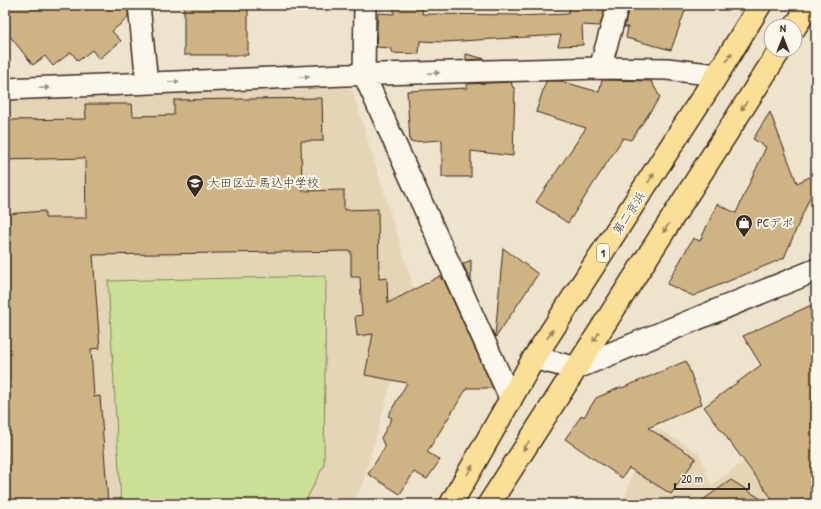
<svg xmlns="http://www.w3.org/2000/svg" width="821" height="509" font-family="'Patrick Hand','Klee One',sans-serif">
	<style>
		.built { fill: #e4d5b7 }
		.green { fill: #cbe095; stroke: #83855a }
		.building { fill: #ceb384; stroke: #3b2a1e }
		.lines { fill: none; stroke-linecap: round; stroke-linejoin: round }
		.minor-casing { stroke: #3b2a1e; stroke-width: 24 }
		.tertiary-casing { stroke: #3b2a1e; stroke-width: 25 }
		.trunk-casing { stroke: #3b2a1e; stroke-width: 25 }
		.minor { stroke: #fbf7ec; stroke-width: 21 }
		.tertiary { stroke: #fbf7ec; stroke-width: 22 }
		.trunk { stroke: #fbdf96; stroke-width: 22 }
		.oneway { fill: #9b845a }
		.oneway2 { fill: #9b9085 }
		.labels { text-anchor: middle; stroke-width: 4; stroke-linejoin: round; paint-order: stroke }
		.shield { fill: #fbf7ec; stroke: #75685c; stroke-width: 1 }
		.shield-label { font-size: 11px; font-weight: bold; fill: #3b2a1e }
		.poi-label { font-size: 12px; fill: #3b2a1e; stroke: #fbf7ec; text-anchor: start }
		.street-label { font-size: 12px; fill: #3b2a1e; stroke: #fbf7ec }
	</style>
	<rect width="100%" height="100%" fill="#eee3cd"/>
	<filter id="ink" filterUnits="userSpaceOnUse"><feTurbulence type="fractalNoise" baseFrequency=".025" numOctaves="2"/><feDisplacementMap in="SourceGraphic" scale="8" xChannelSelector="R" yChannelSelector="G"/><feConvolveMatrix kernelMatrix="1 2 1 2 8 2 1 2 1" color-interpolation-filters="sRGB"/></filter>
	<g filter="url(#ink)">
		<!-- built -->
		<path class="built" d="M350 83 416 295 362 486 351 504H5V100Z
			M816 410V504H623L635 465 657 428 699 453 711 485Z"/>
		<!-- green -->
		<path class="green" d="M326 276 324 465 304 504H121L108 281Z"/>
		<!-- building -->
		<path class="building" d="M5 5H123L128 11V18L112 31 121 41 99 59 92 50 78 61 71 52 53 66 45 56 33 65 5 30Z
			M184 5H248V55H184Z
			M394 5 423 6 422 14 518 15V16L568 14 571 5H606L600 26 582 25 583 45 558 46 561 35 444 42 420 41 419 54 392 53 390 48 376 47 378 13 394 14Z
			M630 5H687L671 50 626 38 628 27H624Z
			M466 54 485 59 466 60Z
			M602 80 651 81 660 97 631 140 623 138 568 223 536 202 586 128 536 112 546 81H560L599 92Z
			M511 82 513 88H515L513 156 471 151V177H442V140L410 142 407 91 467 88V84Z
			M322 98 323 141H301L302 191 344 190V210L378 209 379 279 387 278 388 303 440 276 442 280V276L493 388H467L427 452 440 460 427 479 414 472 400 494 368 474 385 447 381 438 392 418 388 416 407 383 365 375 373 334 357 336 355 316 362 315 360 277H351V251L93 255 100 348 91 349 94 397 100 396 108 504H10L5 438V214L45 211V218H86L85 158 5 160V120L86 119 85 104H132L133 116 174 115V100Z
			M770 112 797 183 816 174V183L784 258 693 296 667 284 693 238 700 241 717 204 736 213 766 147 753 139Z
			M503 248 538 274 496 337 495 336Z
			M471 260V282L463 264Z
			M816 303V504H776L704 407 761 365 743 336Z
			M686 361 702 404 648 428 696 458 671 494 629 468 622 478 565 439 582 415 584 417 596 398 621 387 622 388Z
			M731 480 769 504H697Z"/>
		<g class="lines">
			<defs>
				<path id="minor" d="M139 5 147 83
					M365 5 364 75 511 400
					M600 68 618 5
					M5 89 345 75 600 68 667 69 717 75"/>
				<path id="tertiary" d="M534 358 576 368 816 270"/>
				<path id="trunk" d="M795 27 809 5
					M451 504 534 358 717 75 760 5
					M489 504 780 50"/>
			</defs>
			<!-- minor casing -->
			<use href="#minor" class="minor-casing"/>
			<!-- tertiary casing -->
			<use href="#tertiary" class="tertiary-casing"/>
			<!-- trunk casing -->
			<use href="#trunk" class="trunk-casing"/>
			<!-- minor -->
			<use href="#minor" class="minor"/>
			<!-- tertiary -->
			<use href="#tertiary" class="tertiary"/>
			<!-- trunk -->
			<use href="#trunk" class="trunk"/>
		</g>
		<!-- one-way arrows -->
		<defs><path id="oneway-solid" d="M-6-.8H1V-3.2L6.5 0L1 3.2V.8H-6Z"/></defs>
		<g class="oneway">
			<use href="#oneway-solid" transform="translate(729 57) rotate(-59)"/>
			<use href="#oneway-solid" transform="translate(744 106) rotate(123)"/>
			<use href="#oneway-solid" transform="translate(651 178) rotate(-57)"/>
			<use href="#oneway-solid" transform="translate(666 228) rotate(123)"/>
			<use href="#oneway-solid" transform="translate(550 334) rotate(-57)"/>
			<use href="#oneway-solid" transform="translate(596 337) rotate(123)"/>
			<use href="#oneway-solid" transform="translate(526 446) rotate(123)"/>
			<use href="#oneway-solid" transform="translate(470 470) rotate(-60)"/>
		</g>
		<g class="oneway2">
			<use href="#oneway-solid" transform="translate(434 73) rotate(-2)"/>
			<use href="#oneway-solid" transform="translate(304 77) rotate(-2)"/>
			<use href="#oneway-solid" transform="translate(174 82) rotate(-2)"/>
			<use href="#oneway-solid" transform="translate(44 88) rotate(-2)"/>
		</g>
	</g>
	<!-- icons -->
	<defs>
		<symbol id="school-pin" viewBox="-11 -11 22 30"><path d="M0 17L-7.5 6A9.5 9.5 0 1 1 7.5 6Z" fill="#3b2a1e" stroke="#fbf7ec"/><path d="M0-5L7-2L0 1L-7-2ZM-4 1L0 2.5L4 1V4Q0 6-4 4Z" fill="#fff"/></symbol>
		<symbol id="shop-pin" viewBox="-11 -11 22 30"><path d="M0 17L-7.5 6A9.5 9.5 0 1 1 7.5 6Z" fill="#3b2a1e" stroke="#fbf7ec"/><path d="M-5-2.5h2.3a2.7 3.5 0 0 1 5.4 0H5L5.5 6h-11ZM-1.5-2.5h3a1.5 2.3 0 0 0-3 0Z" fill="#fff"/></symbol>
	</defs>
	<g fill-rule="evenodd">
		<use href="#school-pin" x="185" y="173" width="20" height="27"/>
		<use href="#shop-pin" x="734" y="213" width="20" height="27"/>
	</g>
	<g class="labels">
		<!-- shield labels -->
		<rect class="shield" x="597" y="244" width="12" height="18" rx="3"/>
		<g class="shield-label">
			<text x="603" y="257">1</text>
		</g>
		<!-- poi labels -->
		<g class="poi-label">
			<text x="208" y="187">大田区立 馬込中学校</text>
			<text x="757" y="227">PCデポ</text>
		</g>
		<!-- street labels -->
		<g class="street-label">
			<text transform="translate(629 213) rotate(-57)" y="4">第二京浜</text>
		</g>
	</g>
	<!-- margin -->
	<rect width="821" height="509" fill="none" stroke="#fbf7ec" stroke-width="20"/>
	<rect x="10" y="10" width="801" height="489" fill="none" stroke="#3b2a1e" stroke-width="1.5" filter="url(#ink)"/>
	<!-- north arrow -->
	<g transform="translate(783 38)"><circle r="19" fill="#fbf7ec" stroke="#aea59a"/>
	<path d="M0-3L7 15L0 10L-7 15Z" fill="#3b2a1e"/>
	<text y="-6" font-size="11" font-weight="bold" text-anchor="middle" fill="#3b2a1e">N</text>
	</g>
	<!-- scale -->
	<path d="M675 483v6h74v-6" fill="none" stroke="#3b2a1e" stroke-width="2"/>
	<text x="681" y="483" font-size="12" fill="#3b2a1e" stroke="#fbf7ec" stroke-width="3" paint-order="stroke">20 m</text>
</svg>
